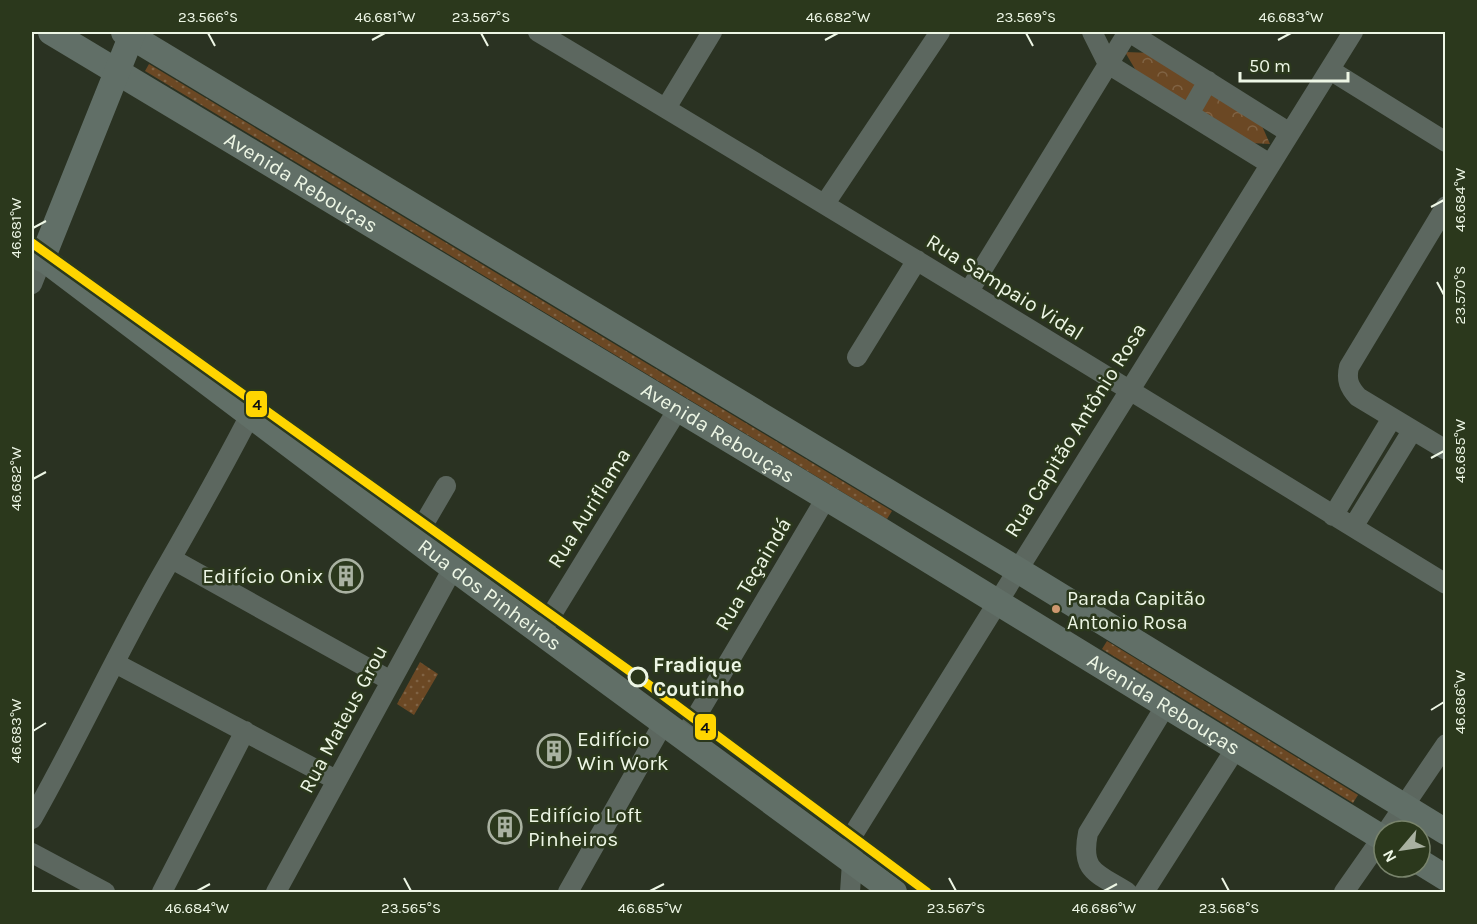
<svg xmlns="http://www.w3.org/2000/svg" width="1477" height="924" font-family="Karla,sans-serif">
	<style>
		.grass { fill: url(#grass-dots) }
		.forest { fill: url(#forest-crowns) }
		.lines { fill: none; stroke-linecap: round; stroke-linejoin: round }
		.minor { stroke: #5c675f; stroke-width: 20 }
		.major { stroke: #616f67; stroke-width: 26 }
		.metro-1-casing { stroke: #2b381c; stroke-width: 14 }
		.metro-1 { stroke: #ffd500; stroke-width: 9 }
		.ticks { fill: none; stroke: #edf6e5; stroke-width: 2 }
		.bus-dot { fill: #cd976f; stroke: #2b381c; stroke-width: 2 }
		.stop-dot { fill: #2b381c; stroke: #edf6e5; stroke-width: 3 }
		.labels { text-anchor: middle; stroke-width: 5; stroke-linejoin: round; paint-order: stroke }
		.bus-label { font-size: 20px; fill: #edf6e5; stroke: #2b381c; text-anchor: start }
		.street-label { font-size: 21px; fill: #edf6e5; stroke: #2b381c }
		.poi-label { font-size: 21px; fill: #edf6e5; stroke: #2b381c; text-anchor: start }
		.stop-label { font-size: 21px; font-weight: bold; fill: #edf6e5; stroke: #2b381c; text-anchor: start }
		.line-badge { stroke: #2b381c; stroke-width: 2 }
		.pale-badge-label { font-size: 16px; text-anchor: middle; font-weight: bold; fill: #111 }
		.neatline { fill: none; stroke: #edf6e5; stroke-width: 2 }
		.ticks-label { font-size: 15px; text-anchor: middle; fill: #edf6e5 }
	</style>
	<defs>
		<pattern id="grass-dots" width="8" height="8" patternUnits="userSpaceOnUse" patternTransform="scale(1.5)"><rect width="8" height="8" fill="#6b4824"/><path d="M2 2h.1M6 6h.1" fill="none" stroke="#806344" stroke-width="1.8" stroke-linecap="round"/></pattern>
		<pattern id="forest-crowns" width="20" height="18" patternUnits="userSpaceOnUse" patternTransform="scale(1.5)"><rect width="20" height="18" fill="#6b4824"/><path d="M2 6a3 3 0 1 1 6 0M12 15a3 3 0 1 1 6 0" fill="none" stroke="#806344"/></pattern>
	</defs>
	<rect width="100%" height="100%" fill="#2a3222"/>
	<!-- grass -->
	<path class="grass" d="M149 64 892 511 887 519 145 71Z
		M1107 641 1358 795 1353 803 1102 649Z
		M420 662 438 674 414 715 397 704Z"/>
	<!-- forest -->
	<path class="forest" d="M1125 52 1153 53 1262 126 1270 144 1250 143 1142 81Z"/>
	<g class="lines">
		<!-- minor -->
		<path class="minor" d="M538 32C842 213 1144 399 1446 584
			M1092 32 1108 64 1270 164
			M1129 32 1290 133
			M1330 70 1446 142
			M666 108 712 32
			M1189 114 1208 81
			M826 202 940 32
			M1446 206 1349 367C1346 380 1349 387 1358 397L1446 450
			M32 284 42 259
			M969 291 1128 32
			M857 357 917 260
			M1333 516 1392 418
			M1353 527 1412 431
			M415 539 446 486
			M172 559 391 681
			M541 632 678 409
			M115 663 336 780
			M684 737 826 498
			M32 819C77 740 115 657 160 578 191 524 221 471 250 415
			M1387 831 1446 744
			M32 853 105 892
			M162 892 245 731
			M276 892 453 568
			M568 892 664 722
			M850 892 854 833 1353 32
			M1127 892C1097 873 1080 872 1088 833L1166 705
			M1144 892 1236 748
			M1344 892 1384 835"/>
		<!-- major -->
		<g class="major">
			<path id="s1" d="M51 32 875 527 1384 839"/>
			<path d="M124 32 1016 569 1446 832"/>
			<path id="s2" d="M32 250 453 568 894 892"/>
			<path d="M42 259 133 32"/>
			<path d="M1420 862 1446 878"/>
		</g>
		<defs>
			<path id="metro-1" d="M32 243 645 682 927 892"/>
		</defs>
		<!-- metro-1 casing -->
		<use href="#metro-1" class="metro-1-casing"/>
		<!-- metro-1 -->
		<use href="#metro-1" class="metro-1"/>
	</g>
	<!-- ticks -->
	<path class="ticks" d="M208 33 215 46M481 33 488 46M1026 33 1033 46M372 40 385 33M825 40 838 33M1278 40 1291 33M1431 207 1444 200M33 228 46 221M1437 282 1444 295M1431 458 1444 451M33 479 46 472M1431 710 1444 702M33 731 46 723M404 878 411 891M949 878 956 891M1222 878 1229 891M197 891 210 884M650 891 664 884M1104 891 1117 884"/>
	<!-- icons -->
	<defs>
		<symbol id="building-ring" viewBox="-11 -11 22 22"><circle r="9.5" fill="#2b381c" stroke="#a9b1a1" stroke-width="1.5"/><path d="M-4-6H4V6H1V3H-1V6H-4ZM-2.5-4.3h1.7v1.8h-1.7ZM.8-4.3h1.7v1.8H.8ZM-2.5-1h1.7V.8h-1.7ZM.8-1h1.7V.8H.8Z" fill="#a9b1a1"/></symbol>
	</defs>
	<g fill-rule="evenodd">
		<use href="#building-ring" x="327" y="557" width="38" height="38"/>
		<use href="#building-ring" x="535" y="732" width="38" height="38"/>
		<use href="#building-ring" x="486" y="808" width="38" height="38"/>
	</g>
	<!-- markers -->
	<circle class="bus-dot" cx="1056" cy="609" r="5"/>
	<circle class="stop-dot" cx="638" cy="677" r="9"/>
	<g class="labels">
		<!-- bus labels -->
		<g class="bus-label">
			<text x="1067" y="605">Parada Capitão<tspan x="1067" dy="24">Antonio Rosa</tspan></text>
		</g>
		<!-- street labels -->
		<g class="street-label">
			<text dy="7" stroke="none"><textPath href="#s1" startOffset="292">Avenida Rebouças</textPath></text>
			<text transform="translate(1005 287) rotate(32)" y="7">Rua Sampaio Vidal</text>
			<text transform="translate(1075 430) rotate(-58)" y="7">Rua Capitão Antônio Rosa</text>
			<text dy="7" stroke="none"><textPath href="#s1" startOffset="778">Avenida Rebouças</textPath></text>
			<text transform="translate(589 508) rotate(-58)" y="7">Rua Auriflama</text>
			<text transform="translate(753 574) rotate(-59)" y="7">Rua Teçaindá</text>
			<text dy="7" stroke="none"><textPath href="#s2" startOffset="573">Rua dos Pinheiros</textPath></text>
			<text dy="7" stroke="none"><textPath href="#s1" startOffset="1300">Avenida Rebouças</textPath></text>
			<text transform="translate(343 719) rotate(-62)" y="7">Rua Mateus Grou</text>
		</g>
		<!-- poi labels -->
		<g class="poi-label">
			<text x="323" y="583" text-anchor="end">Edifício Onix</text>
			<text x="577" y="746">Edifício<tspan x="577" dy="24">Win Work</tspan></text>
			<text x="528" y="822">Edifício Loft<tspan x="528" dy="24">Pinheiros</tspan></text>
		</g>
		<!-- stop labels -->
		<g class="stop-label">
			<text x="653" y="672">Fradique<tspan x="653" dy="24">Coutinho</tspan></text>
		</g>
	</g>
	<g class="line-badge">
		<rect x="245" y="390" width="23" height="28" rx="6" fill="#ffd500"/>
		<rect x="694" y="713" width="23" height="28" rx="6" fill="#ffd500"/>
	</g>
	<g class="pale-badge-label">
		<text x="257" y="410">4</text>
		<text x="705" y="733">4</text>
	</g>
	<!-- border -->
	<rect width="1477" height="924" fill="none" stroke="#2b381c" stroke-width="66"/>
	<!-- north arrow -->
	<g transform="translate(1402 849) rotate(241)"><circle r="28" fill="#2b381c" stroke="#79846c" stroke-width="1.5"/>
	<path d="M0-4.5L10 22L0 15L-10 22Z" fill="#a9b1a1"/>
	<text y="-9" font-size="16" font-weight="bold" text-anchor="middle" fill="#edf6e5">N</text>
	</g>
	<!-- scale -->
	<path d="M1240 72v9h108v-9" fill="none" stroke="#edf6e5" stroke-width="3"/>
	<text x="1249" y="72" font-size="18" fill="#edf6e5" stroke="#2b381c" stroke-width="4.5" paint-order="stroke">50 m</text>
	<rect x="33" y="33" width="1411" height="858" class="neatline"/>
	<g class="ticks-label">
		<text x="208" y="22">23.566°S</text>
		<text x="385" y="22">46.681°W</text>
		<text x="481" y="22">23.567°S</text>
		<text x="838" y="22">46.682°W</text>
		<text x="1026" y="22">23.569°S</text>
		<text x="1291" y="22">46.683°W</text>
		<text transform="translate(1460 200) rotate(-90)" y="5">46.684°W</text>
		<text transform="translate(16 228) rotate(-90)" y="5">46.681°W</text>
		<text transform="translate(1460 295) rotate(-90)" y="5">23.570°S</text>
		<text transform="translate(1460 451) rotate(-90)" y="5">46.685°W</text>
		<text transform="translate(16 479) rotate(-90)" y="5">46.682°W</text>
		<text transform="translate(1460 702) rotate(-90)" y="5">46.686°W</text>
		<text transform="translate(16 731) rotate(-90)" y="5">46.683°W</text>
		<text x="197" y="913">46.684°W</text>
		<text x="411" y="913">23.565°S</text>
		<text x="650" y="913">46.685°W</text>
		<text x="956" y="913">23.567°S</text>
		<text x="1104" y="913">46.686°W</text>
		<text x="1229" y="913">23.568°S</text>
	</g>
</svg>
